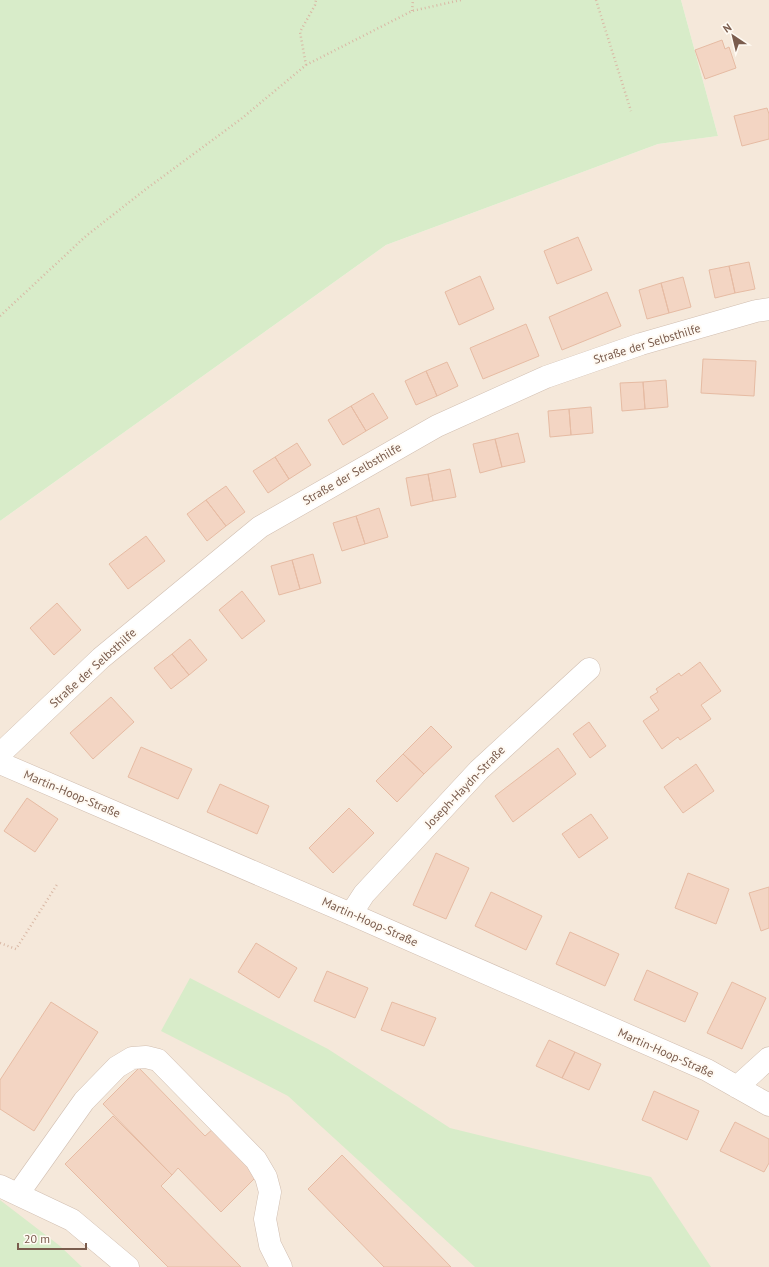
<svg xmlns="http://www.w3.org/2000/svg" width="769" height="1267" font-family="'PT Sans',sans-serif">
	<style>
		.residential { fill: #f5e8da }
		.green { fill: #d8ecc9 }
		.building { fill: #f3d5c3; stroke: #e6bba3 }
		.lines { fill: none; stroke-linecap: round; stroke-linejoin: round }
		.minor-casing { stroke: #d1beb0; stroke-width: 23 }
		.path { stroke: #d9b8a5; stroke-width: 2.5; stroke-dasharray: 1 3; stroke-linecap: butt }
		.minor { stroke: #fff; stroke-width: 22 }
		.labels { text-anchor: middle; stroke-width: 4; stroke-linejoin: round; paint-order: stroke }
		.street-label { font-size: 12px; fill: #7a5c4d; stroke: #fffaf3 }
	</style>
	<rect width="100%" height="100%" fill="#fdf6ec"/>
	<!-- residential -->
	<path class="residential" d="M681 0H769V1267H0V521L386 245 658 144 718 136Z"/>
	<!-- green -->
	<path class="green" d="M0 0H681L718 136 658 144 386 245 0 521Z
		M190 978 328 1049 450 1128 651 1177 711 1267H475L288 1096 161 1031Z
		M0 1200 60 1246 82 1267H0Z"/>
	<!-- building -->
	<path class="building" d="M722 40 725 49 729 47 736 68 705 79 695 50Z
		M767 108 769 114V139L742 146 734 116Z
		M578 237 592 270 557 284 544 251Z
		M749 262 755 289 735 293 729 266Z
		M729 266 735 293 715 298 709 270Z
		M480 276 494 309 459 325 445 292Z
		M683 277 691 307 669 313 661 283Z
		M661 283 669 313 647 319 639 290Z
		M607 292 621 326 562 350 549 317Z
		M526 324 539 356 483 379 470 348Z
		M703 359 756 361 754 396 701 393Z
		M447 362 458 386 437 396 426 371Z
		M426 371 437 396 416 405 405 381Z
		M666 380 668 407 645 409 643 382Z
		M643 382 645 409 622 411 620 383Z
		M373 393 388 418 366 431 351 406Z
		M351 406 366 431 343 445 328 420Z
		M591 407 593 433 571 435 569 409Z
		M569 409 571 435 550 437 548 411Z
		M518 433 525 462 502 467 495 439Z
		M495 439 502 467 480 473 473 444Z
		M297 443 311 465 289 479 275 457Z
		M275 457 289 479 268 493 253 471Z
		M450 469 456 497 433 501 428 474Z
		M428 474 433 501 411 506 406 478Z
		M226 486 245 512 226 526 206 500Z
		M206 500 226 526 207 541 187 514Z
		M379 508 388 537 365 544 356 516Z
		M356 516 365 544 342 551 333 523Z
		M146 536 165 561 128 589 109 564Z
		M313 554 321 583 300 589 292 560Z
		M292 560 300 589 279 595 271 566Z
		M242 591 265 621 242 639 219 610Z
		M57 603 81 630 54 655 30 628Z
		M190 639 207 660 189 675 172 654Z
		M172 654 189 675 171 689 154 668Z
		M700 662 721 691 701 705 711 719 680 740 678 737 662 749 643 721 659 710 650 697 658 692 656 689 679 673 681 676Z
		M111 697 134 722 93 759 70 733Z
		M589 722 606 746 590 758 573 734Z
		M431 726 452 747 424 774 403 754Z
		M141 747 192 769 178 799 128 777Z
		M558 748 576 774 513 822 495 796Z
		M403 754 424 774 397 802 376 781Z
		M696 764 714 791 683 813 664 787Z
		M220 784 269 806 257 834 207 812Z
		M27 798 58 819 35 852 4 831Z
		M349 808 374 833 333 873 309 848Z
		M591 814 608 838 579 858 562 834Z
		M436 853 469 868 446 919 413 905Z
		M688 873 729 889 716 924 675 908Z
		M769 887V928L761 931 749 893Z
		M491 892 542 916 526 950 475 926Z
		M570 932 619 954 605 986 556 964Z
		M256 943 297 968 279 998 238 972Z
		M647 970 698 993 685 1022 634 1000Z
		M327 971 368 988 355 1018 314 1001Z
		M732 982 766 998 742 1049 707 1033Z
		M51 1002 98 1032 34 1131 0 1109V1080Z
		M392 1002 436 1018 424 1046 381 1030Z
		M549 1040 575 1052 562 1078 536 1066Z
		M575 1052 601 1064 589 1090 562 1078Z
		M139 1068 205 1136 214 1128 259 1174 221 1212 178 1168 172 1175 103 1104Z
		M654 1091 699 1111 687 1140 642 1120Z
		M113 1116 172 1175 161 1186 241 1267H168L65 1164Z
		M735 1122 769 1139V1163L764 1172 720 1151Z
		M342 1155 451 1267H384L308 1189Z"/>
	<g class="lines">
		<defs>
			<path id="minor" d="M0 754 101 658 260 527 437 426 546 377 641 344 756 311 769 309
				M0 763 351 914 707 1070 769 1105
				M351 914 364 894 479 770 589 669
				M737 1087 769 1058
				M0 1186 72 1220 128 1267
				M18 1194 84 1101 117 1067 132 1058 146 1057 158 1060 256 1160 266 1177 270 1192 265 1219 270 1245 281 1267"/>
		</defs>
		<!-- minor casing -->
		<use href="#minor" class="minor-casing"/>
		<!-- path -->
		<path class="path" d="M596 0 631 111
			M412 11 413 0
			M306 65 412 11 461 0
			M0 316 86 236 146 189 241 119 306 65 300 32 315 5 316 0
			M0 943 16 949 58 883"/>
		<!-- minor -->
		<use href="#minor" class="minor"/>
	</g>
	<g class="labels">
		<!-- street labels -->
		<g class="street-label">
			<text transform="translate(647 344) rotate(-17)" y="4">Straße der Selbsthilfe</text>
			<text transform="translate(352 474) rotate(-30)" y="4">Straße der Selbsthilfe</text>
			<text transform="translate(93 668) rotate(-42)" y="4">Straße der Selbsthilfe</text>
			<text transform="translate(465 787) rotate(-46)" y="4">Joseph-Haydn-Straße</text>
			<text transform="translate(72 794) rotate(23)" y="4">Martin-Hoop-Straße</text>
			<text transform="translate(370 922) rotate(24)" y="4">Martin-Hoop-Straße</text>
			<text transform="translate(666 1053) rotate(24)" y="4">Martin-Hoop-Straße</text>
		</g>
	</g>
	<!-- north arrow -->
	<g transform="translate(733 36) rotate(325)" stroke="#fffaf3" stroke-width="3" paint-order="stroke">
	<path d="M0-3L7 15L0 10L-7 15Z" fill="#7a5c4d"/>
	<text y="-6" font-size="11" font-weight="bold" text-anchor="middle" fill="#7a5c4d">N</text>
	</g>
	<!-- scale -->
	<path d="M18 1243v6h68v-6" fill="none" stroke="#7a5c4d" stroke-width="2"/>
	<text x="24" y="1243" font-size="12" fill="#7a5c4d" stroke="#fffaf3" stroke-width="3" paint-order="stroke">20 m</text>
</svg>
